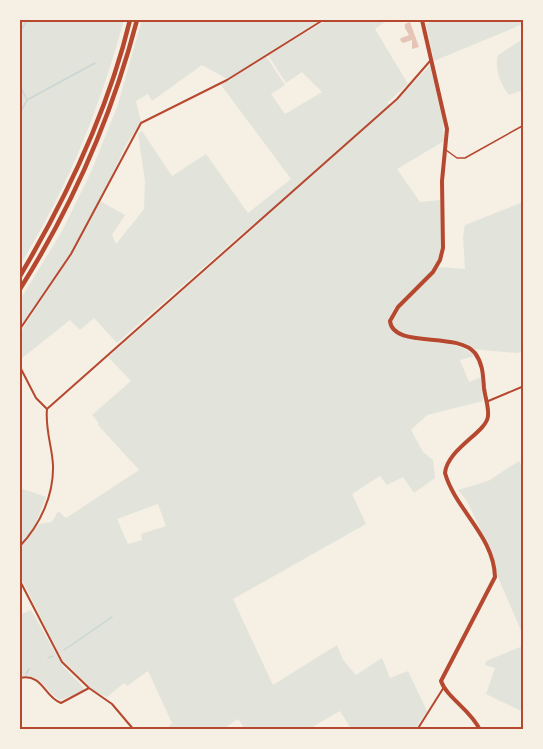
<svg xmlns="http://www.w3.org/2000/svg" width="543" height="749" font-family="'Titillium Web',sans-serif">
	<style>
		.green { fill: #e2e4dc; fill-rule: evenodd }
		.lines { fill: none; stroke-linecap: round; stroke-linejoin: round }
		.stream { stroke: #c9d6d2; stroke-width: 1.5 }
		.building { fill: #e6c5b7 }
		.service { stroke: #b5482f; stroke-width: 1.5 }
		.minor { stroke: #b5482f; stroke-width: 2 }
		.secondary { stroke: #b5482f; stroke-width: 4 }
		.motorway { stroke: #b5482f; stroke-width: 4.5 }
		.neatline { fill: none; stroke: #b5482f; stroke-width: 2 }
	</style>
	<rect width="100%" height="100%" fill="#f6efe4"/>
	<!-- green -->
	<path class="green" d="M20 20H124C99 110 69 185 20 265Z
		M142 20H320L227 79 202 65 152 101 148 94 136 101 141 122 126 145 100 201 125 215 112 235 116 244 144 209 145 181 138 134 142 131 172 176 206 154 248 213 291 179 221 85 266 56 285 85 271 94 285 114 322 92 302 72 286 83 268 55 327 20H388L375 29 408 84 387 103 392 105 431 64 442 109 444 141 397 169 420 202 440 200C441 218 446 243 439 260 429 282 387 302 389 325 404 352 453 333 475 356L460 360 469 382 481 377 483 401 427 415 411 430 423 452 433 460 435 478 414 493 403 477 387 485 380 476 352 494 366 524 233 599 273 685 337 645 343 660 356 675 382 658 390 678 408 671 427 711 415 729H351L340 711 309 729H245L238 719 223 729H167L172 723 148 671 127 686 124 683 107 697 95 692 63 661 20 576V548L39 524 52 522 58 511 66 518 139 470 98 425 99 423 92 415 131 381 108 357 257 225 255 223 237 238 117 343 94 318 80 330 70 320 21 359 20 356V333L78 244 20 327V300L62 231 91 172 117 107ZM158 504 166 526 141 534 142 540 128 544 117 519Z
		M435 20H523V24L434 61 426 24Z
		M523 39V90L509 95C501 86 494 68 498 55Z
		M523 202V351L517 353 472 349 439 339 403 335 393 328 392 316 438 267 465 269 463 237 465 225Z
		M519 461 523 467V635L497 575 487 544 467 501 458 490 488 481Z
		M20 488 46 497 34 528 20 544Z
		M31 610 63 666 84 688 82 692 60 700C45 691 41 672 20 677V615Z
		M523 646V712L486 694 495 668 485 665 486 661Z"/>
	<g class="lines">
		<!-- stream -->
		<path class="stream" d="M20 32 27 20
			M20 86 27 100 20 113
			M27 100 95 63
			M64 650 112 617
			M48 658 53 656
			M26 674 29 669"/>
	</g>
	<!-- building -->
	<path class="building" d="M410 22 419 47 412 49V40L403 43 400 40 401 38 409 35 405 28V24Z"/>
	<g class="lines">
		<!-- service -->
		<path class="service" d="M446 150 457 158H465L524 125"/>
		<!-- minor -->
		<path class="minor" d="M20 329 71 254 141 123 227 80 323 20
			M20 367 36 398 47 409
			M486 402 524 386
			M20 546C40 525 54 495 53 465 52 446 45 429 47 409L397 99 430 61
			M20 581 62 662 89 688 112 704 134 730
			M20 678C43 673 44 697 61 703L89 688
			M417 730 444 687"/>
		<!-- secondary -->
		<path class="secondary" d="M422 20 447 129 442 181 443 248 440 260 433 272 398 307 390 321C393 349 457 331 475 353 483 364 483 375 484 388 485 397 489 407 488 416 487 432 447 449 445 473 455 509 494 536 495 577L441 681C447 698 471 710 480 730"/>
		<!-- motorway -->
		<path class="motorway" d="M20 276C68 195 108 111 130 20
			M20 289C73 205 112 116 137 20"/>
	</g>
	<!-- border -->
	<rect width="543" height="749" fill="none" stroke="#f6efe4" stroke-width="42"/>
	<rect x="21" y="21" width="501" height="707" class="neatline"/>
</svg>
